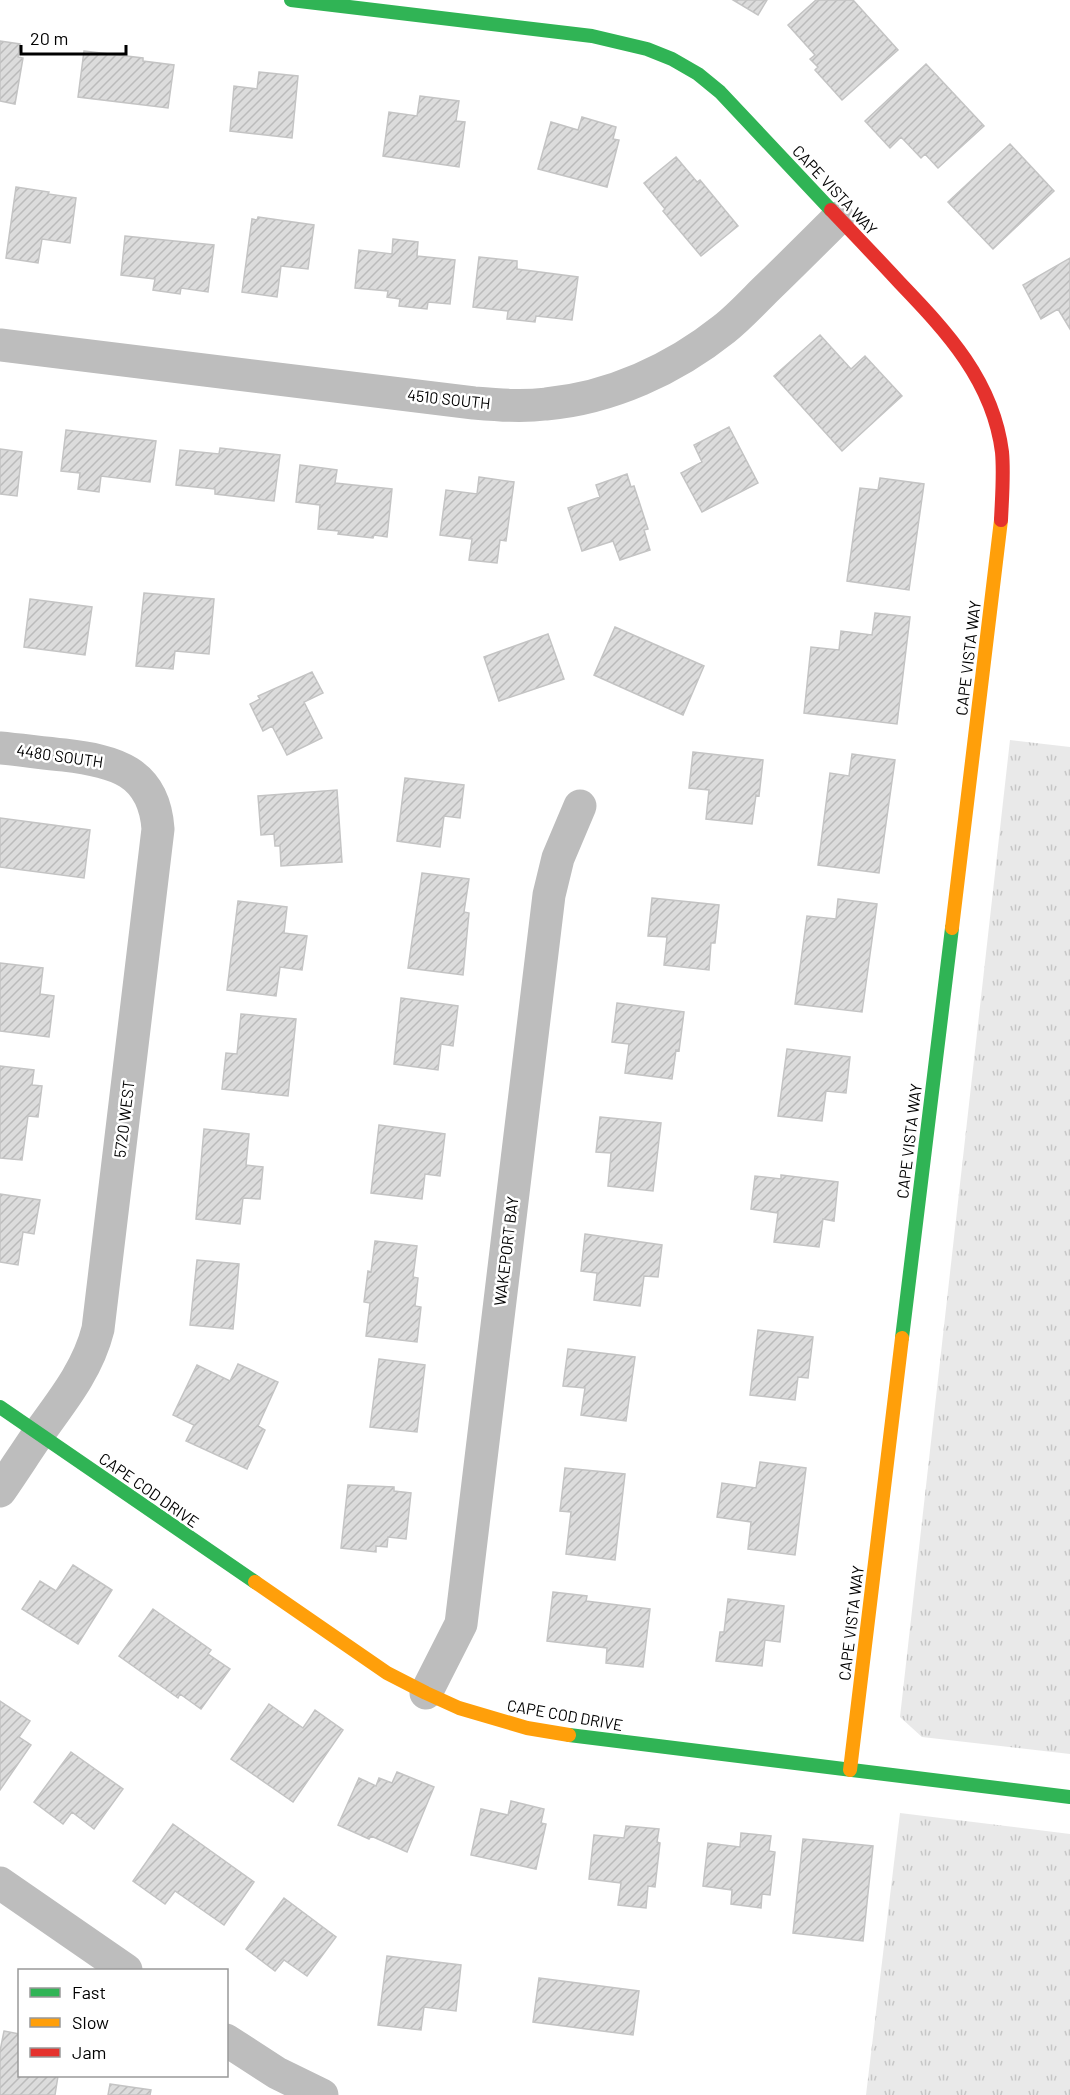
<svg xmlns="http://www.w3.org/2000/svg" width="1070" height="2095" font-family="Barlow,sans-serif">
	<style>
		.grass { fill: url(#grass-tufts) }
		.building { fill: url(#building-hatch); stroke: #c4c4c4; stroke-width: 1.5 }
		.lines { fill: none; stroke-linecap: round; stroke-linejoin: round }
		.street { stroke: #bdbdbd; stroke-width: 33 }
		.fast { stroke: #30b455; stroke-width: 14 }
		.slow { stroke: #ff9f0a; stroke-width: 14 }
		.jam { stroke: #e5322d; stroke-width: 14 }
		.labels { text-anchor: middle; stroke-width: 5; stroke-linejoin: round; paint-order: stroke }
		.street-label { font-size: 16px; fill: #000; stroke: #fff }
	</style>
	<defs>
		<pattern id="grass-tufts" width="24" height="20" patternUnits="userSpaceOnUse" patternTransform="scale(1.5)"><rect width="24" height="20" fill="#e9e9e9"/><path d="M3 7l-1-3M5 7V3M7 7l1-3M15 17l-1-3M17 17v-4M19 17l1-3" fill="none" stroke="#c6c6c6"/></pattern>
		<pattern id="building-hatch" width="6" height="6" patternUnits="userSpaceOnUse" patternTransform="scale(1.5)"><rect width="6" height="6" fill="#dcdcdc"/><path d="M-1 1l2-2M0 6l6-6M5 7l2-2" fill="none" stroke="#bbb"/></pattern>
	</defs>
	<rect width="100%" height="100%" fill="#fff"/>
	<!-- grass -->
	<path class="grass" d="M1010 740 1070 747V1754L922 1737 900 1717Z
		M900 1813 1070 1834V2095H866Z"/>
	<!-- building -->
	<path class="building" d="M733 0H767L758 15Z
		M816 0H853L898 50 842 100 815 70 818 67 810 59 815 55 788 25Z
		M0 41 20 44 18 57 23 58 15 104 0 101Z
		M84 51 143 58V61L174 65 168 108 78 97Z
		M926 64 984 126 938 168 925 154 921 158 901 137 890 148 865 121Z
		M259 72 298 76 292 138 230 131 234 86 257 89Z
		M420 96 459 101 456 121 465 122 459 167 383 156 389 112 417 116Z
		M582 117 616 127 613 139 619 140 607 187 538 169 551 122 578 130Z
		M1010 144 1054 191 993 249 948 202Z
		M676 157 697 182 700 180 738 226 701 256 663 211 665 209 644 183Z
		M16 187 49 192 48 194 76 198 70 243 42 239 38 263 6 258Z
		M258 217 314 225 308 269 281 266 277 297 242 292 252 219 257 220Z
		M125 236 214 245 208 292 181 288 180 294 153 290 155 279 121 275Z
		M393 239 418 242 417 256 455 260 450 304 428 302 427 309 399 306 400 299 387 297 388 291 355 288 359 250 392 254Z
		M479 257 517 261V269L578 277 572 320 536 316 535 322 507 319 508 311 473 307Z
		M1070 258V329L1058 309 1041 319 1023 285Z
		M820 335 851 369 865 356 902 396 842 451 774 376Z
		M729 427 758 483 702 512 681 473 702 462 694 445Z
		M66 430 156 441 150 482 101 476 99 492 78 489 80 473 61 471Z
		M220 448 280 455 274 501 215 494V489L176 485 180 450 219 454Z
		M0 449 22 452 17 496 0 494Z
		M300 465 337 470 335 483 392 489 387 537 374 535 373 538 338 534 339 531 318 529 320 505 296 502Z
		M627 474 631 487 634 486 648 529 644 530 650 550 620 560 613 541 582 551 568 508 600 497 596 485Z
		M479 477 514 482 506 541 500 540 497 563 469 560 472 539 440 535 446 490 477 494Z
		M880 478 924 484 909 590 847 581 860 488 878 490Z
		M144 593 214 599 209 654 175 651 173 669 136 666Z
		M30 599 92 607 85 655 24 647Z
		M875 613 910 617 897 724 804 713 811 647 839 650 841 631 872 635Z
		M615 627 704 666 683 715 594 675Z
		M548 634 564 679 499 701 484 657Z
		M312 672 323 693 304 702 322 738 287 755 272 726 263 731 250 704 260 699 258 696Z
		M693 752 763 760 759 796 756 795 752 824 706 819 709 790 689 788Z
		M852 754 895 760 879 873 818 865 830 773 849 776Z
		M405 778 464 785 460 818 444 816 440 847 397 841Z
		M337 790 342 862 281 866 280 846H275L274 834 261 835 258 796Z
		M0 818 90 830 84 878 0 867Z
		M422 873 469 879 464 912 469 913 463 975 408 968Z
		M652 898 719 905 715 943H711L709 970 664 965 667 937 648 936Z
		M838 899 877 904 862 1012 795 1004 807 916 836 919Z
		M238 901 287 907 284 933 307 936 302 970 280 967 276 996 227 990Z
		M0 963 43 968 40 994 54 996 49 1037 0 1031Z
		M401 998 458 1006 453 1046 441 1044 438 1070 394 1064Z
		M617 1003 684 1012 679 1051 676 1050 672 1079 625 1073 629 1044 612 1042Z
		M241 1014 296 1019 288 1096 222 1089 226 1053 237 1054Z
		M787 1049 850 1057 846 1093 826 1091 822 1121 778 1116Z
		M0 1066 34 1070 32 1085 42 1086 38 1117 28 1116 22 1160 0 1158Z
		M600 1117 661 1123 653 1191 608 1186 611 1153 596 1152Z
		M379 1125 445 1134 440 1176 425 1174 422 1199 371 1193Z
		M204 1129 249 1134 246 1165 263 1167 260 1199 243 1198 240 1224 196 1219Z
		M781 1175 838 1182 834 1221 823 1219 819 1247 774 1242 778 1213 751 1209 755 1176 781 1179Z
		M0 1194 40 1200 34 1234 23 1232 18 1265 0 1262Z
		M585 1234 662 1245 658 1277 644 1276 640 1306 594 1300 597 1273 581 1271Z
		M375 1241 417 1246 413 1277 418 1278 415 1306 421 1307 417 1342 366 1336 370 1303 364 1302 368 1271 371 1272Z
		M197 1260 239 1264 233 1329 190 1325Z
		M758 1330 813 1337 808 1378 798 1377 795 1400 750 1395Z
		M568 1349 635 1357 626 1421 581 1415 585 1388 563 1386Z
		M379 1359 425 1365 417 1432 370 1427Z
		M238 1364 278 1382 258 1426 265 1430 247 1469 186 1441 194 1425 173 1415 197 1365 230 1381Z
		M760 1462 806 1468 795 1555 748 1549 751 1522 717 1517 722 1483 756 1488Z
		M565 1468 625 1474 615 1560 566 1554 571 1512 560 1511Z
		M348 1485 394 1487V1491L411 1493 406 1539 388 1537 387 1547 376 1546V1552L341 1548Z
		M73 1565 112 1590 78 1644 22 1609 40 1581 56 1591Z
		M553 1592 587 1596 586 1601 650 1609 643 1667 606 1663 607 1648 547 1641Z
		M728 1599 784 1606 780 1642 765 1640 762 1666 716 1661 720 1632H724Z
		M153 1609 211 1650 208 1654 230 1669 201 1709 180 1694 178 1698 119 1656Z
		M0 1701 30 1721 19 1737 31 1745 0 1790Z
		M269 1704 303 1728 315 1710 343 1730 293 1802 231 1759Z
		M71 1752 123 1789 94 1829 72 1812 63 1824 34 1802Z
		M397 1772 434 1787 407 1852 371 1836 369 1839 338 1825 359 1778 376 1786 379 1778 392 1783Z
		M511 1801 544 1809 541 1823 546 1824 536 1869 471 1855 481 1809 508 1815Z
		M173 1824 254 1882 224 1925 175 1891 165 1904 133 1881Z
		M626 1826 659 1829 657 1842 660 1843 655 1887 648 1886 646 1908 618 1905 621 1883 589 1879 594 1835 624 1838Z
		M741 1833 771 1836 769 1851 775 1852 770 1895 762 1894 761 1908 731 1904 732 1890 703 1886 708 1843 740 1847Z
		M803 1839 873 1846 863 1941 793 1933Z
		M284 1898 336 1937 307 1976 284 1960 275 1971 246 1949Z
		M387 1956 461 1965 456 2011 424 2007 421 2030 378 2025Z
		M539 1978 639 1991 633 2035 533 2022Z
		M4 2031 20 2034V2076H58L55 2095H0V2051Z
		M110 2084 151 2090 150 2095H108Z"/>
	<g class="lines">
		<!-- street -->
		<path class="street" d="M0 345 474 403C498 405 522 407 546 404 611 398 674 369 724 329 738 318 751 304 764 291 789 267 814 242 838 218
			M0 748C21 750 43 753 64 755 115 761 154 771 158 829L98 1329C88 1369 63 1400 39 1433 26 1452 13 1472 0 1491
			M426 1693 461 1624 549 895 558 858 580 806
			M0 1883 126 1970
			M226 2040 277 2073 322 2095"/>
		<!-- fast -->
		<path class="fast" d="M291 0 592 36 647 49 672 59 698 74 720 92 831 210
			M902 1338 952 928
			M0 1407 255 1582
			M569 1735 1070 1797"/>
		<!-- slow -->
		<path class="slow" d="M952 928 1001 520
			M255 1582 387 1673 426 1693 459 1708 527 1728 569 1735
			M850 1770 902 1338"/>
		<!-- jam -->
		<path class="jam" d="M831 210C854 234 877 258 900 283 947 332 993 381 1002 452 1004 474 1002 497 1001 520"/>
	</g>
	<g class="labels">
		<!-- street labels -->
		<g class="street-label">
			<text transform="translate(835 190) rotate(47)" y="6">CAPE VISTA WAY</text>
			<text transform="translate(449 399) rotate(6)" y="6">4510 SOUTH</text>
			<text transform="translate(968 658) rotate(-83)" y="6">CAPE VISTA WAY</text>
			<text transform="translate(60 756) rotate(8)" y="6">4480 SOUTH</text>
			<text transform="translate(124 1119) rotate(-83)" y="6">5720 WEST</text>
			<text transform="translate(909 1141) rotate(-83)" y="6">CAPE VISTA WAY</text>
			<text transform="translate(506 1251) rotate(-83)" y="6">WAKEPORT BAY</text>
			<text transform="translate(149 1490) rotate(35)" y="6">CAPE COD DRIVE</text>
			<text transform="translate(851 1623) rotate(-83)" y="6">CAPE VISTA WAY</text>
			<text transform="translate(565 1715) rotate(10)" y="6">CAPE COD DRIVE</text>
		</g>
	</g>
	<!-- legend -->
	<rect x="18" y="1969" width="210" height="108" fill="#ffffff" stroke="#999999" stroke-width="1.5"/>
	<rect x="30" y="1988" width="30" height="9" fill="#30b455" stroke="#999999" stroke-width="1.5"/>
	<text x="72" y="1999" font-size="18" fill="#000000">Fast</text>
	<rect x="30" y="2018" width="30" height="9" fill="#ff9f0a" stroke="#999999" stroke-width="1.5"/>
	<text x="72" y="2029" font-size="18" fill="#000000">Slow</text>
	<rect x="30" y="2048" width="30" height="9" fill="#e5322d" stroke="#999999" stroke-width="1.5"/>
	<text x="72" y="2059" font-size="18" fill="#000000">Jam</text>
	<!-- scale -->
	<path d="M21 45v9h105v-9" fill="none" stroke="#000000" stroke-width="3"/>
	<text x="30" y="45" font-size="18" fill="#000000" stroke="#ffffff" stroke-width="4.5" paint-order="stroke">20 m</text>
</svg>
